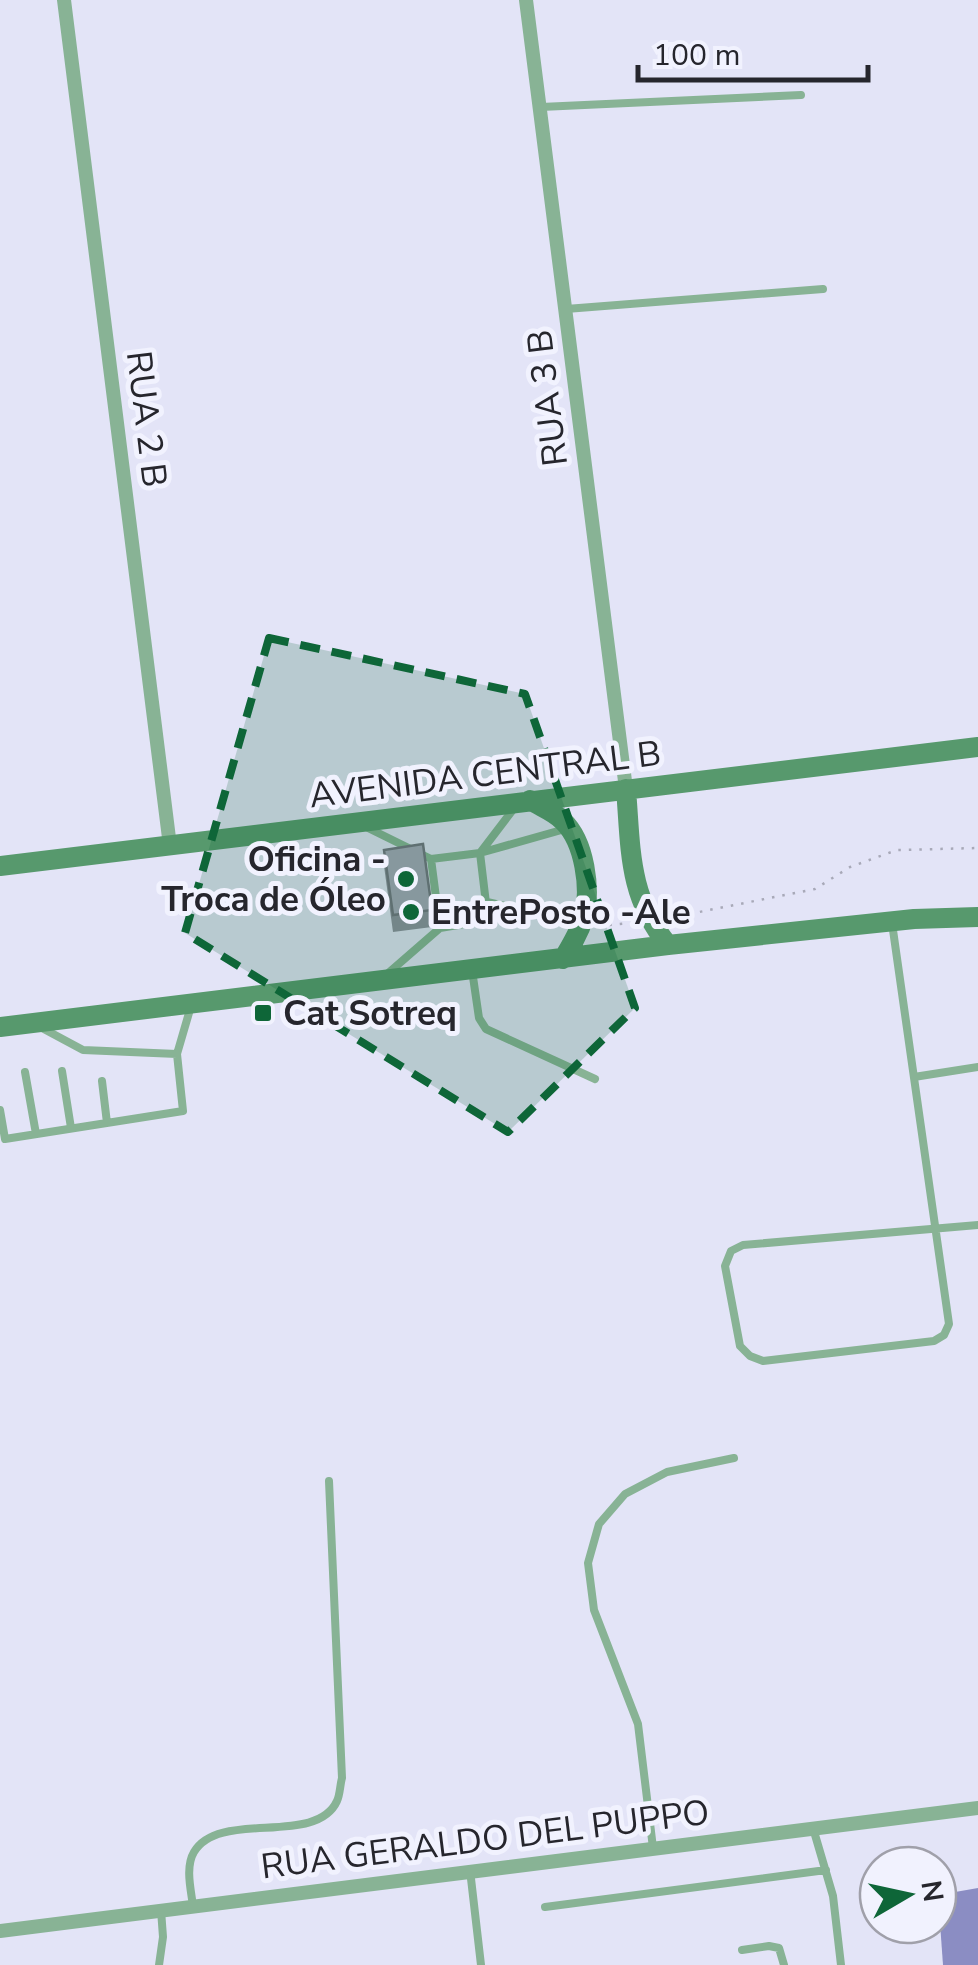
<svg xmlns="http://www.w3.org/2000/svg" width="978" height="1965" font-family="'Nunito Sans',sans-serif">
	<style>
		.water { fill: #8b8dc3 }
		.lines { fill: none; stroke-linecap: round; stroke-linejoin: round }
		.path { stroke: #a8a9b8; stroke-width: 2.5; stroke-dasharray: 2.5 8; stroke-linecap: butt }
		.lane { stroke: #88b395; stroke-width: 8 }
		.street { stroke: #88b395; stroke-width: 14 }
		.secondary { stroke: #57996d; stroke-width: 20 }
		.wall { fill: #8e8f9e }
		.building { fill: #a5a6b8; stroke: #747481; stroke-width: 2.5 }
		.marked { fill: #0e6638; fill-opacity: 0.2; stroke: #0e6638; stroke-width: 8; stroke-dasharray: 20 12; stroke-linejoin: round }
		.poi-dot { fill: #0e6638; stroke: #f1f2fe; stroke-width: 4 }
		.labels { text-anchor: middle; stroke-width: 10; stroke-linejoin: round; paint-order: stroke }
		.street-label { font-size: 35px; fill: #26262d; stroke: #f1f2fe }
		.poi-label { font-size: 35px; font-weight: bold; fill: #26262d; stroke: #f1f2fe; text-anchor: start }
	</style>
	<rect width="100%" height="100%" fill="#e3e4f7"/>
	<!-- water -->
	<path class="water" d="M978 1888V1965H943L938 1895Z"/>
	<g class="lines">
		<!-- path -->
		<path class="path" d="M669 918 815 889 850 867 897 850 978 848
			M610 934 608 925 631 923"/>
		<!-- lane -->
		<path class="lane" d="M541 107 801 95
			M566 309 823 289
			M364 826 431 859 440 928 386 975
			M431 859 480 853 565 829
			M487 902 580 923
			M892 923C911 1057 930 1190 949 1324L944 1335 934 1341 763 1361 750 1356 740 1346 725 1266 731 1251 743 1245 978 1225
			M440 928 488 920 480 853 515 807
			M472 970 479 1018 486 1029 595 1079
			M42 1028 83 1050 177 1054 191 1006
			M62 1071 71 1128
			M25 1072 36 1134
			M914 1077 978 1067
			M102 1081 107 1123
			M0 1110 5 1139 183 1111 177 1054
			M813 1828 833 1896 841 1965
			M653 1848 638 1724 594 1610 588 1563 599 1524 625 1494 667 1472 734 1458
			M470 1870 481 1965
			M193 1906C191 1890 185 1867 194 1852 219 1809 316 1847 337 1801 340 1795 340 1785 342 1778L329 1481
			M545 1907 826 1870
			M742 1950 769 1946 779 1948 784 1965
			M159 1965 163 1937 161 1910"/>
		<!-- street -->
		<path class="street" d="M64 0 170 846
			M526 0 626 789
			M0 1931 978 1808"/>
		<!-- secondary -->
		<path class="secondary" d="M626 789C631 850 628 896 668 945
			M530 800C541 807 555 812 563 821 585 842 591 889 584 917 579 933 571 946 563 959
			M0 866 978 747
			M0 1027 668 945 914 919 978 917"/>
	</g>
	<!-- wall -->
	<path class="wall" d="M384 850 432 910V927L393 932 384 866Z"/>
	<!-- building -->
	<path class="building" d="M423 844 432 910 393 915 384 850Z"/>
	<!-- marked area -->
	<path class="marked" d="M269 638 525 694 635 1008 508 1132 185 933Z"/>
	<!-- markers -->
	<g class="poi-dot">
		<circle cx="406" cy="879" r="10"/>
		<circle cx="411" cy="912" r="10"/>
		<rect x="253" y="1003" width="20" height="20" rx="5"/>
	</g>
	<g class="labels">
		<!-- street labels -->
		<g class="street-label">
			<text transform="translate(547 398) rotate(-97)" y="12">RUA 3 B</text>
			<text transform="translate(147 419) rotate(83)" y="12">RUA 2 B</text>
			<text transform="translate(485 774) rotate(-7)" y="12">AVENIDA CENTRAL B</text>
			<text transform="translate(485 1839) rotate(-7)" y="12">RUA GERALDO DEL PUPPO</text>
		</g>
		<!-- poi labels -->
		<g class="poi-label">
			<text x="386" y="871" text-anchor="end">Oficina -<tspan x="386" dy="40">Troca de Óleo</tspan></text>
			<text x="431" y="924">EntrePosto -Ale</text>
			<text x="283" y="1025">Cat Sotreq</text>
		</g>
	</g>
	<!-- north arrow -->
	<g transform="translate(908 1895) rotate(81)"><circle r="48" fill="#f1f2fe" stroke="#a0a0aa" stroke-width="2.5"/>
	<path d="M0-8L18 38L0 25L-18 38Z" fill="#0e6638"/>
	<text y="-15" font-size="28" font-weight="bold" text-anchor="middle" fill="#26262d">N</text>
	</g>
	<!-- scale -->
	<path d="M638 65v15h230v-15" fill="none" stroke="#26262d" stroke-width="5"/>
	<text x="653" y="65" font-size="30" fill="#26262d" stroke="#f1f2fe" stroke-width="8" paint-order="stroke">100 m</text>
</svg>
